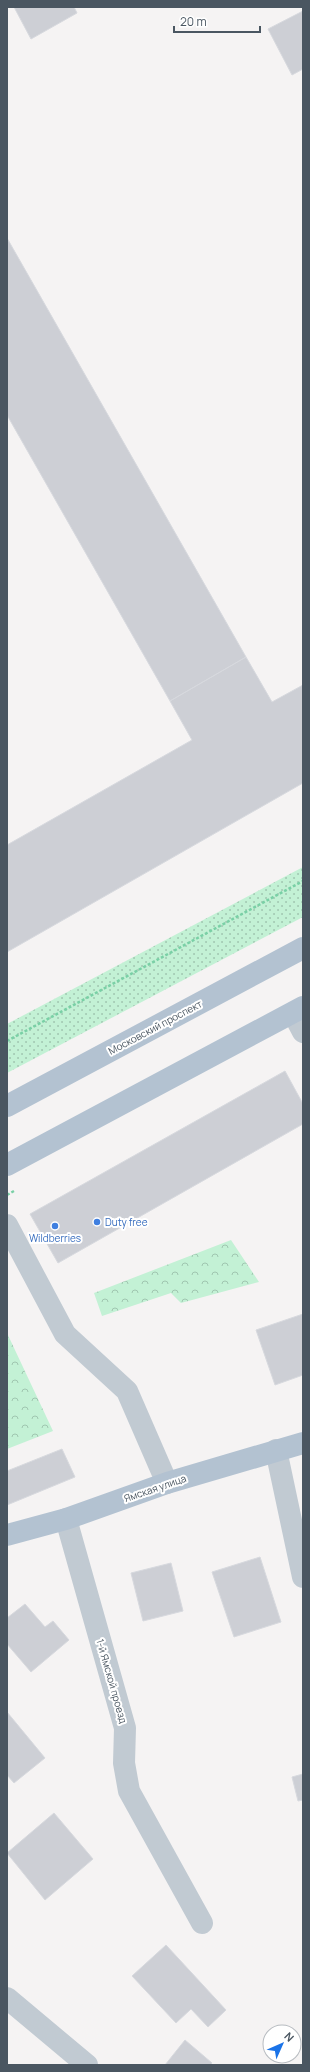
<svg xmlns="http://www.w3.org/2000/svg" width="310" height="2072" font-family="Manrope,sans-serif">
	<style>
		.grass { fill: url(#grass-dots) }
		.forest { fill: url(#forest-crowns) }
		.building { fill: #cdcfd5; stroke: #d7d9de }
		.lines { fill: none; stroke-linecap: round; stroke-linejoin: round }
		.path { stroke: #7ad0a6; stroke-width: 2.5; stroke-dasharray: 3 2; stroke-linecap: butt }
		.minor { stroke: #c1cad2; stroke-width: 22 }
		.major { stroke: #b3c2d1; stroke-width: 22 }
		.shop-dot { fill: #3f7fe0; stroke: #fff; stroke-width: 1.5 }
		.labels { text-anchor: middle; stroke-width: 4; stroke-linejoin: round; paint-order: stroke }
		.street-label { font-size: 10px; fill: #4a5661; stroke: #fff }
		.shop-label { font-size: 10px; fill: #366cbe; stroke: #fff; text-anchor: start }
	</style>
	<defs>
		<pattern id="grass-dots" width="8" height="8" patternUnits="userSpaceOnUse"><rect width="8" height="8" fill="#c3f1d5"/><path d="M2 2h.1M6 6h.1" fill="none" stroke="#a0c6b0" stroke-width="1.8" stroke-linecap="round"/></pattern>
		<pattern id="forest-crowns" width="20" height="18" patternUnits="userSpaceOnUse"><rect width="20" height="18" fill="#c3f1d5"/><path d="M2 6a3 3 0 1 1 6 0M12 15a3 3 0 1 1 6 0" fill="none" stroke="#a0c6b0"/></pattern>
	</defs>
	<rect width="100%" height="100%" fill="#f5f3f3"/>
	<!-- grass -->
	<path class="grass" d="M303 867V917L7 1073V1024Z"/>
	<!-- forest -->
	<path class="forest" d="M231 1240 259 1282 181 1303 171 1293 102 1316 94 1293Z
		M7 1333 53 1431 7 1449Z"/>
	<!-- building -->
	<path class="building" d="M14 7H74L77 13 31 39Z
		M303 11V69L292 75 268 29Z
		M7 238 246 657 170 701 7 415Z
		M246 657 272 702 303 685V783L7 952V845L192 740 170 701Z
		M285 1071 303 1104V1124L58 1263 30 1214Z
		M303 1314V1375L275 1385 256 1330Z
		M62 1449 75 1477 7 1505V1471Z
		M260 1557 281 1622 234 1637 212 1572Z
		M171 1563 183 1611 143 1621 131 1573Z
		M25 1604 45 1627 53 1621 69 1640 31 1672 7 1644V1618Z
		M7 1712 45 1758 14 1783 7 1775Z
		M303 1774V1800L298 1801 292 1777Z
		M54 1813 93 1859 45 1900 7 1853Z
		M166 1945 226 2010 208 2027 191 2009 176 2023 132 1976Z
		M185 2040 212 2063 210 2065H165Z"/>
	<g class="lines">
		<!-- path -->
		<path class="path" d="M7 1041 303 881
			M7 1195 14 1191"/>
		<!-- minor -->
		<path class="minor" d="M293 1013 303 1032
			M7 1225 65 1334 127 1391 167 1483
			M276 1450 303 1577
			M66 1519 125 1728 124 1763 129 1791 202 1923
			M7 1998 87 2065"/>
		<!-- major -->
		<path class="major" d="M7 1106 303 948
			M7 1165 303 1007
			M7 1535 66 1519 167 1483 303 1443"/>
	</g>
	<!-- markers -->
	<g class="shop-dot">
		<circle cx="97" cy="1222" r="4"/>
		<circle cx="55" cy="1226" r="4"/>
	</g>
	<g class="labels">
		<!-- street labels -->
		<g class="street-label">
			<text transform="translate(155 1027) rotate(-28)" y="4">Московский проспект</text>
			<text transform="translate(155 1488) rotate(-19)" y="4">Ямская улица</text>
			<text transform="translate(112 1681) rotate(74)" y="4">1-й Ямской проезд</text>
		</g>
		<!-- shop labels -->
		<g class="shop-label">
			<text x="105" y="1226">Duty free</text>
			<text x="55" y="1242" text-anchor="middle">Wildberries</text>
		</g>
	</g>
	<!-- border -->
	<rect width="310" height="2072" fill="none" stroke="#4a5661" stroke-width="16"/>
	<!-- north arrow -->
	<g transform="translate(282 2044) rotate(45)"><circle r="19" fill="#ffffff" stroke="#b7bbc0"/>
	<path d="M0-3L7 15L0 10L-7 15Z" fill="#1a73e8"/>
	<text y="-6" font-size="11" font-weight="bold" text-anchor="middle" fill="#4a5661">N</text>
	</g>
	<!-- scale -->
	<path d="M174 26v6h86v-6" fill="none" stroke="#4a5661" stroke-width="2"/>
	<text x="180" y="26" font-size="12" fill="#4a5661" stroke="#ffffff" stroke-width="3" paint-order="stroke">20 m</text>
</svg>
